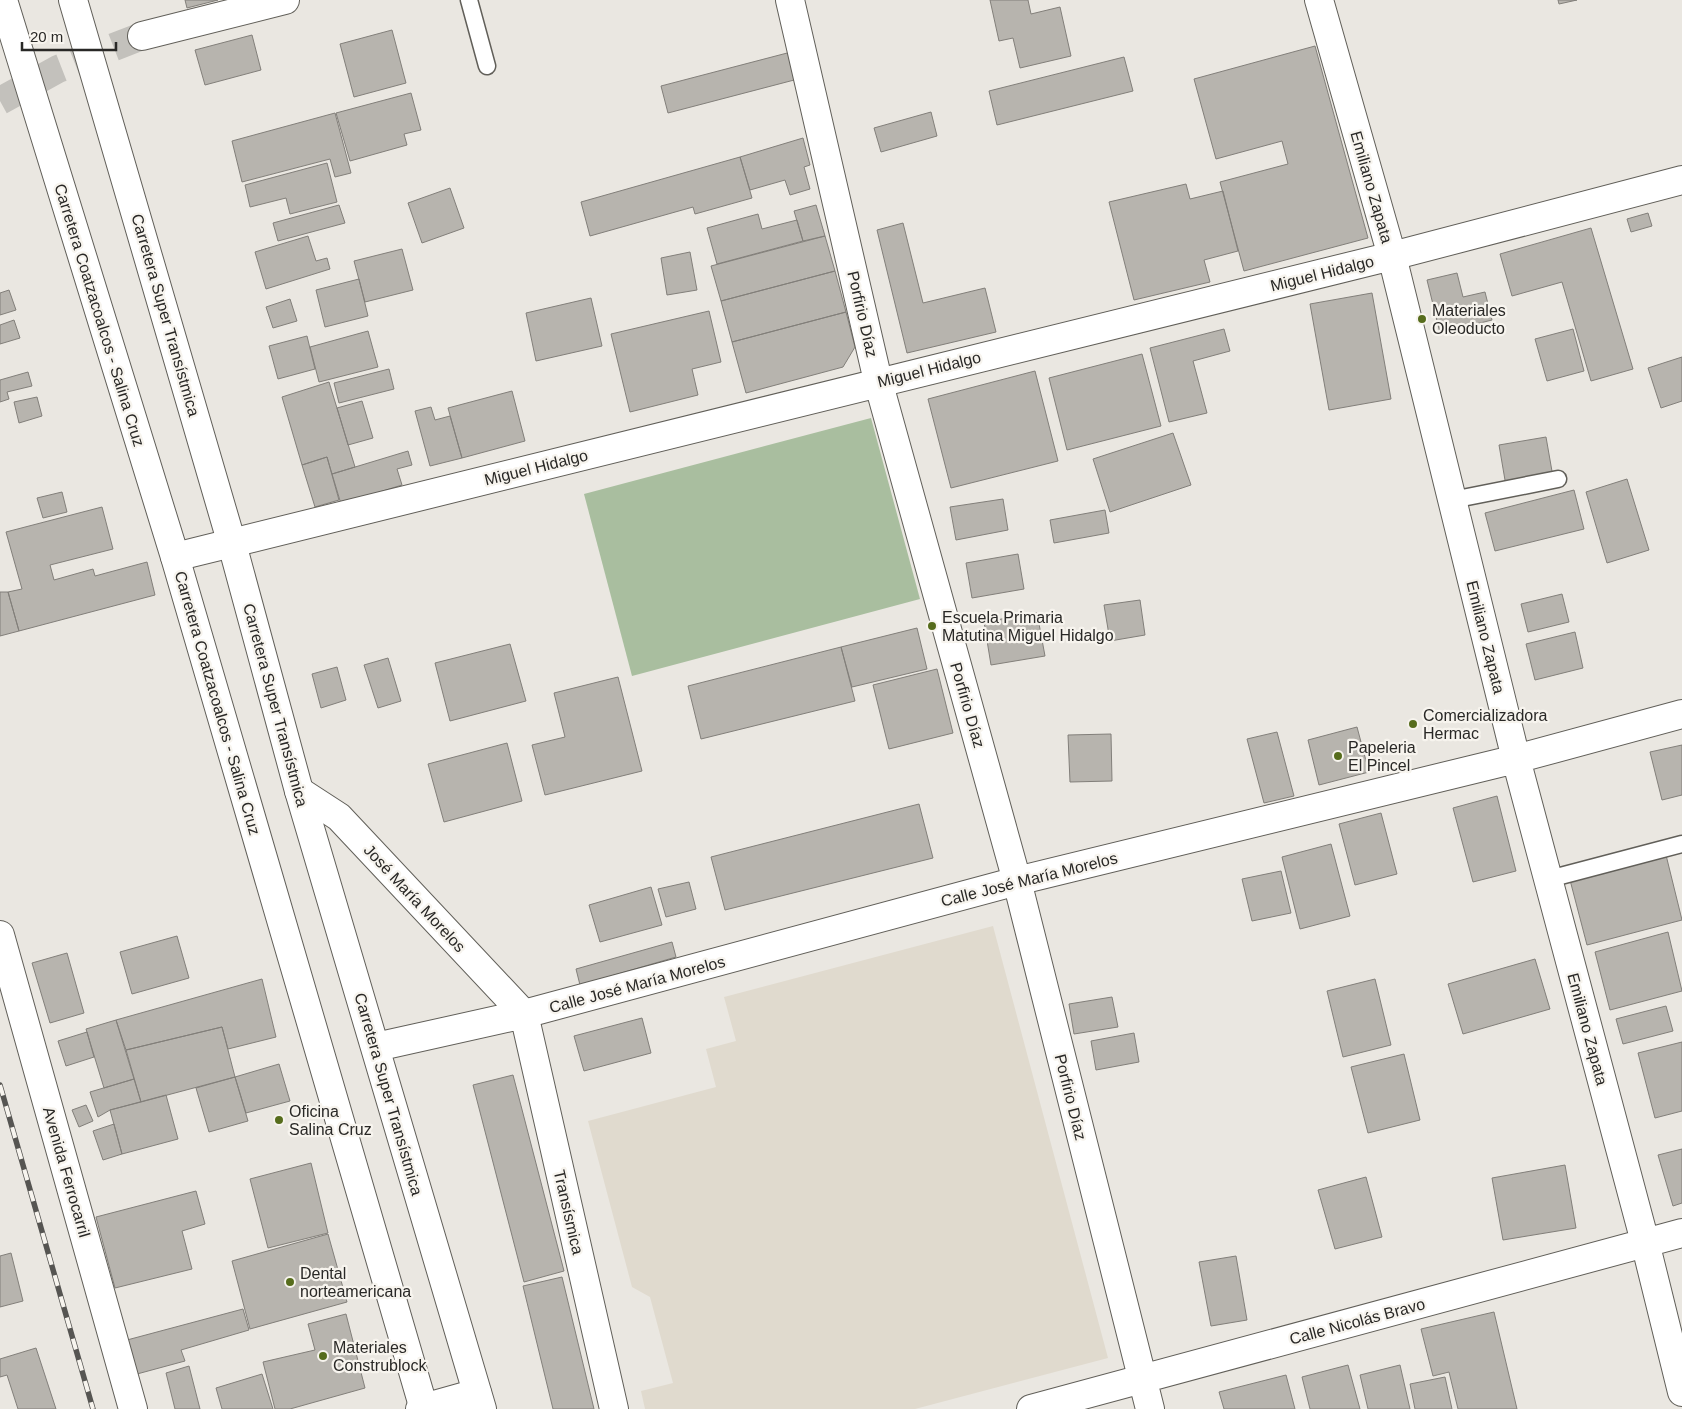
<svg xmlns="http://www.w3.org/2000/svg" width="1682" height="1409" font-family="Arial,sans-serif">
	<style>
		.built { fill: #e0dace }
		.green { fill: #a9be9f }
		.building { fill: #b7b4ae; stroke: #827f7a }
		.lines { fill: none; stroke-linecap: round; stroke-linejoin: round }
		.street-tunnel { stroke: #c3c1bc; stroke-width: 28; stroke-dasharray: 28 14; stroke-linecap: butt }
		.lane-casing { stroke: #615f59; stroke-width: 19 }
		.street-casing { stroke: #615f59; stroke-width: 30 }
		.primary-casing { stroke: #615f59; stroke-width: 30 }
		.lane { stroke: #fff; stroke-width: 16 }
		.street { stroke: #fff; stroke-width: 28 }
		.primary { stroke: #fff; stroke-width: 28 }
		.rail-casing { stroke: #565552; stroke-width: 5.5 }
		.rail { stroke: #f7f4ee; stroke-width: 4; stroke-dasharray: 11; stroke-linecap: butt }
		.poi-dot { fill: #566c1c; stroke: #f7f4ee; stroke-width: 2 }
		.labels { text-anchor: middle; stroke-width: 4.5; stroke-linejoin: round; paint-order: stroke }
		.street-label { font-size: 16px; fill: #292826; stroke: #f7f4ee }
		.poi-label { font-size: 16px; fill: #292826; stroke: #f7f4ee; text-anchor: start }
	</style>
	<rect width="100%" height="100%" fill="#eae7e1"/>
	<!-- built -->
	<path class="built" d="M993 926 1108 1358 915 1409H645L641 1391 673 1383 650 1297 632 1287 588 1121 716 1087 706 1049 736 1041 724 997Z"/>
	<!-- green -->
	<path class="green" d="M871 418 920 599 632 676 584 494Z"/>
	<!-- building -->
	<path class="building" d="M185 0H218L187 8Z
		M990 0H1028L1031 14 1060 7 1071 56 1020 68 1013 38 999 41Z
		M1558 0H1577L1559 4Z
		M392 30 406 83 354 97 340 44Z
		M252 35 261 70 205 85 195 50Z
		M1315 46 1368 238 1244 271 1220 182 1288 164 1282 141 1216 159 1194 79Z
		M791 52 798 79 668 113 661 86Z
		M1124 57 1133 91 997 125 989 91Z
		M411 93 421 130 404 134 407 145 350 161 336 113Z
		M931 112 937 136 881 152 874 128Z
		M335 113 351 173 335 177 330 159 242 182 232 141Z
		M803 138 810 165 804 167 810 189 790 195 785 180 750 190 740 157Z
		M740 157 752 198 695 214 693 207 590 236 581 202Z
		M327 163 337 202 290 214 286 198 250 207 245 185Z
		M1186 184 1190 199 1223 191 1238 251 1204 260 1210 282 1134 300 1109 202Z
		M450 188 464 228 422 243 408 203Z
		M339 205 345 223 278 241 273 223Z
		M816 205 825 236 803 241 794 211Z
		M1648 213 1652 226 1631 232 1627 219Z
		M758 214 762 229 797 220 803 241 717 264 707 228Z
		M903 223 923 303 985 288 996 332 907 353 877 230Z
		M1591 228 1633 369 1591 381 1562 282 1512 296 1500 254Z
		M308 236 316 261 327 258 330 269 266 289 255 252Z
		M825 236 835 271 721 301 711 266Z
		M402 249 413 290 365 302 354 261Z
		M690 252 697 290 667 295 661 258Z
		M835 271 846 312 732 342 721 301Z
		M1457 273 1463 297 1485 292 1492 320 1440 333 1427 280Z
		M359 279 368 316 325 327 316 290Z
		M9 290 16 310 0 315V293Z
		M1372 293 1391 399 1329 410 1310 304Z
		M591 298 602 346 536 361 526 313Z
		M290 299 297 321 273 328 266 307Z
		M709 311 721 362 692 369 698 395 630 412 611 334Z
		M846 312 855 347 843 367 746 393 732 342Z
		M14 320 20 338 0 344V325Z
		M1224 329 1230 351 1193 361 1207 413 1169 422 1150 348Z
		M1573 329 1584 371 1547 381 1535 339Z
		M368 331 378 367 319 382 310 347Z
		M307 336 315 369 278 379 269 346Z
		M1142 354 1161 426 1067 450 1049 378Z
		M1682 357V401L1661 408 1648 368Z
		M389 369 394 389 339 403 334 383Z
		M1035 371 1058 461 951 488 928 399Z
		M28 372 32 386 7 392 9 399 0 402V380Z
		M329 382 355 467 332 474 327 457 302 465 282 397Z
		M512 391 525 441 462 458 448 408Z
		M37 397 42 416 19 423 14 402Z
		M362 401 373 438 348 445 337 408Z
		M431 407 435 420 450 416 462 458 430 466 415 411Z
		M1173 433 1191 485 1110 512 1093 459Z
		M1546 437 1553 477 1506 486 1499 445Z
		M408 451 412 465 397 469 402 485 341 504 332 474Z
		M327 457 339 500 315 507 302 465Z
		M1627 479 1649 550 1607 563 1586 492Z
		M1574 490 1584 529 1495 551 1485 513Z
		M62 492 67 512 43 518 37 498Z
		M1003 499 1008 530 956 540 950 507Z
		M102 507 113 549 50 565 54 580 93 569 95 576 147 562 155 595 19 631 8 592 22 589 6 532Z
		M1105 510 1109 533 1054 543 1050 520Z
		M1018 554 1024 589 972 598 966 563Z
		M0 592H8L19 631 0 636Z
		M1562 594 1569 622 1528 632 1521 604Z
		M1140 600 1145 635 1110 641 1104 605Z
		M1037 613 1045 656 991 665 984 622Z
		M917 628 927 669 852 687 841 647Z
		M1575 632 1583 668 1535 680 1526 644Z
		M510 644 526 701 450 721 435 663Z
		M841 647 855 701 701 739 688 686Z
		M388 658 401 701 378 708 364 665Z
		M337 667 346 700 321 708 312 674Z
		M937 669 953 733 889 749 873 685Z
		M618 677 642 771 545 795 532 745 565 737 554 693Z
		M1357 727 1369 772 1319 785 1308 740Z
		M1277 732 1294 796 1264 803 1247 739Z
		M1111 734 1112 781 1070 782 1068 735Z
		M507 743 522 801 444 822 428 764Z
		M1682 745V795L1662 800 1650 752Z
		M1497 796 1516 871 1473 882 1453 808Z
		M919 804 933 858 725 910 711 857Z
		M1381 813 1397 874 1355 885 1339 824Z
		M1331 844 1350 916 1300 929 1282 857Z
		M1666 855 1682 920 1587 945 1570 880Z
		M1281 871 1291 913 1252 921 1242 879Z
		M689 882 696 909 666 917 658 889Z
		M651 887 662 925 600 942 589 905Z
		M1668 932 1682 991 1610 1010 1595 952Z
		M177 936 189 978 132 994 120 952Z
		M672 942 676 957 580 985 576 969Z
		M67 953 84 1013 50 1023 32 963Z
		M1535 959 1550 1009 1463 1034 1448 984Z
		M262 979 276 1037 228 1049 222 1027 126 1050 116 1020Z
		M1375 979 1391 1045 1343 1057 1327 991Z
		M1112 997 1118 1027 1074 1034 1069 1004Z
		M1666 1006 1673 1031 1623 1044 1616 1019Z
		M642 1018 651 1053 584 1071 574 1036Z
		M116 1020 134 1079 104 1088 86 1029Z
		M222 1027 235 1077 141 1102 126 1050Z
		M87 1032 94 1057 66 1066 58 1041Z
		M1134 1033 1139 1062 1096 1070 1091 1041Z
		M1682 1042V1111L1655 1118 1638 1053Z
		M1404 1054 1420 1120 1368 1133 1351 1067Z
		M279 1064 290 1101 246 1113 235 1077Z
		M513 1075 564 1271 524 1282 473 1085Z
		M235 1077 248 1121 209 1132 196 1088Z
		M134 1079 141 1102 110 1110 98 1117 90 1092Z
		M166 1095 178 1139 122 1154 110 1110Z
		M86 1105 93 1121 79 1127 72 1110Z
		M114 1124 122 1154 103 1160 93 1131Z
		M1682 1149V1203L1673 1206 1658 1155Z
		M311 1163 328 1233 268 1248 250 1179Z
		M1565 1165 1576 1228 1503 1240 1492 1178Z
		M1366 1177 1382 1237 1335 1249 1318 1190Z
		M196 1191 205 1224 182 1231 192 1269 115 1288 96 1217Z
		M328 1234 347 1302 250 1329 232 1261Z
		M11 1253 23 1301 0 1307V1256Z
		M1236 1256 1247 1320 1211 1326 1199 1262Z
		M562 1277 594 1409H553L523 1286Z
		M243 1309 249 1330 181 1350 185 1361 137 1374 127 1340Z
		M1494 1312 1517 1409H1458L1449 1372 1433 1376 1421 1329Z
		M346 1314 365 1388 290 1409H275L263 1362 315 1350 308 1324Z
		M36 1348 56 1409H18L7 1375 0 1377V1359Z
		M1348 1365 1360 1409H1310L1302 1377Z
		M1400 1365 1410 1409H1368L1360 1375Z
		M189 1366 200 1409H175L166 1373Z
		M262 1374 273 1409H222L216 1388Z
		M1286 1375 1295 1409H1224L1219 1392Z
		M1445 1377 1452 1409H1415L1410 1384Z"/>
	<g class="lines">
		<!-- street-tunnel -->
		<path class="street-tunnel" d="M0 101 58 69 142 36"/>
		<defs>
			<path id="lane" d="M469 0 487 66
				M1452 500 1558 479
				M1549 879 1682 844"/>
			<path id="street" d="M790 0 878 381 1017 881 1150 1409
				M1319 0 1392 256 1516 759 1645 1242 1682 1392
				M142 36 285 0
				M175 557 1392 256 1682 180
				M299 791 339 817 524 1014 614 1409
				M0 935 133 1409
				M376 1047 524 1014 1017 881 1516 759 1682 714
				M420 1409 477 1393
				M1031 1409 1682 1233"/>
			<path id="primary" d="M3 0 175 557 424 1409
				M73 0 232 544 299 791 482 1409"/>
		</defs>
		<!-- lane casing -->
		<use href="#lane" class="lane-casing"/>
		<!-- street casing -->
		<use href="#street" class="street-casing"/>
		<!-- primary casing -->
		<use href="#primary" class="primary-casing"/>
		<!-- lane -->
		<use href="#lane" class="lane"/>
		<!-- street -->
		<use href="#street" class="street"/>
		<!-- primary -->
		<use href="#primary" class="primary"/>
		<defs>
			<path id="rail" d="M0 1085 93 1409"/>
		</defs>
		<!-- rail casing -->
		<use href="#rail" class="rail-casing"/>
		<!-- rail -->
		<use href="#rail" class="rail"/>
	</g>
	<!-- markers -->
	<g class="poi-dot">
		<circle cx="1422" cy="319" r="5"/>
		<circle cx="932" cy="626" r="5"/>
		<circle cx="1413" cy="724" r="5"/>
		<circle cx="1338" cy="756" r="5"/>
		<circle cx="279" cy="1120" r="5"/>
		<circle cx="290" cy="1282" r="5"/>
		<circle cx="323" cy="1356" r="5"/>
	</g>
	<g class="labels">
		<!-- street labels -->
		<g class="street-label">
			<text transform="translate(1372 187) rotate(74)" y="6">Emiliano Zapata</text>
			<text transform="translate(1322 273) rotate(-14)" y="6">Miguel Hidalgo</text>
			<text transform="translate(863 314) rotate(77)" y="6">Porfirio Díaz</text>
			<text transform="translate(100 315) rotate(73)" y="6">Carretera Coatzacoalcos - Salina Cruz</text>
			<text transform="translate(166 315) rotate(74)" y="6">Carretera Super Transístmica</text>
			<text transform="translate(929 369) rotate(-14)" y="6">Miguel Hidalgo</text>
			<text transform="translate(536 467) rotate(-14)" y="6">Miguel Hidalgo</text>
			<text transform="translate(1486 637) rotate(76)" y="6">Emiliano Zapata</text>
			<text transform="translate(218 703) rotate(74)" y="6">Carretera Coatzacoalcos - Salina Cruz</text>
			<text transform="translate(276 705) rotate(75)" y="6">Carretera Super Transístmica</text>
			<text transform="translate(968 705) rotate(74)" y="6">Porfirio Díaz</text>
			<text transform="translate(1029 879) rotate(-14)" y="6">Calle José María Morelos</text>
			<text transform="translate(415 898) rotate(47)" y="6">José María Morelos</text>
			<text transform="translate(637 984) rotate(-15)" y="6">Calle José María Morelos</text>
			<text transform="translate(1588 1029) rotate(75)" y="6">Emiliano Zapata</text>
			<text transform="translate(389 1094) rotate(74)" y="6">Carretera Super Transístmica</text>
			<text transform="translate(1071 1097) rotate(76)" y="6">Porfirio Díaz</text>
			<text transform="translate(67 1172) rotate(74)" y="6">Avenida Ferrocarril</text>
			<text transform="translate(569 1212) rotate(77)" y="6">Transísmica</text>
			<text transform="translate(1357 1321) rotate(-15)" y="6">Calle Nicolás Bravo</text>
		</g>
		<!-- poi labels -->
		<g class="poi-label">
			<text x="1432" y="316">Materiales<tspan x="1432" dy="18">Oleoducto</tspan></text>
			<text x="942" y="623">Escuela Primaria<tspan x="942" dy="18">Matutina Miguel Hidalgo</tspan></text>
			<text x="1423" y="721">Comercializadora<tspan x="1423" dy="18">Hermac</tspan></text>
			<text x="1348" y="753">Papeleria<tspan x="1348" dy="18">El Pincel</tspan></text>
			<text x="289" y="1117">Oficina<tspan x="289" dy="18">Salina Cruz</tspan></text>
			<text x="300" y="1279">Dental<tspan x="300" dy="18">norteamericana</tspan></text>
			<text x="333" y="1353">Materiales<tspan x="333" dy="18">Construblock</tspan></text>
		</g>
	</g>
	<!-- scale -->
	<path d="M22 42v8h94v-8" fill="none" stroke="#292826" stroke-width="2.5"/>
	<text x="30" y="42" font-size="15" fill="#292826" stroke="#f7f4ee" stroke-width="4" paint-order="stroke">20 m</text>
</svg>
